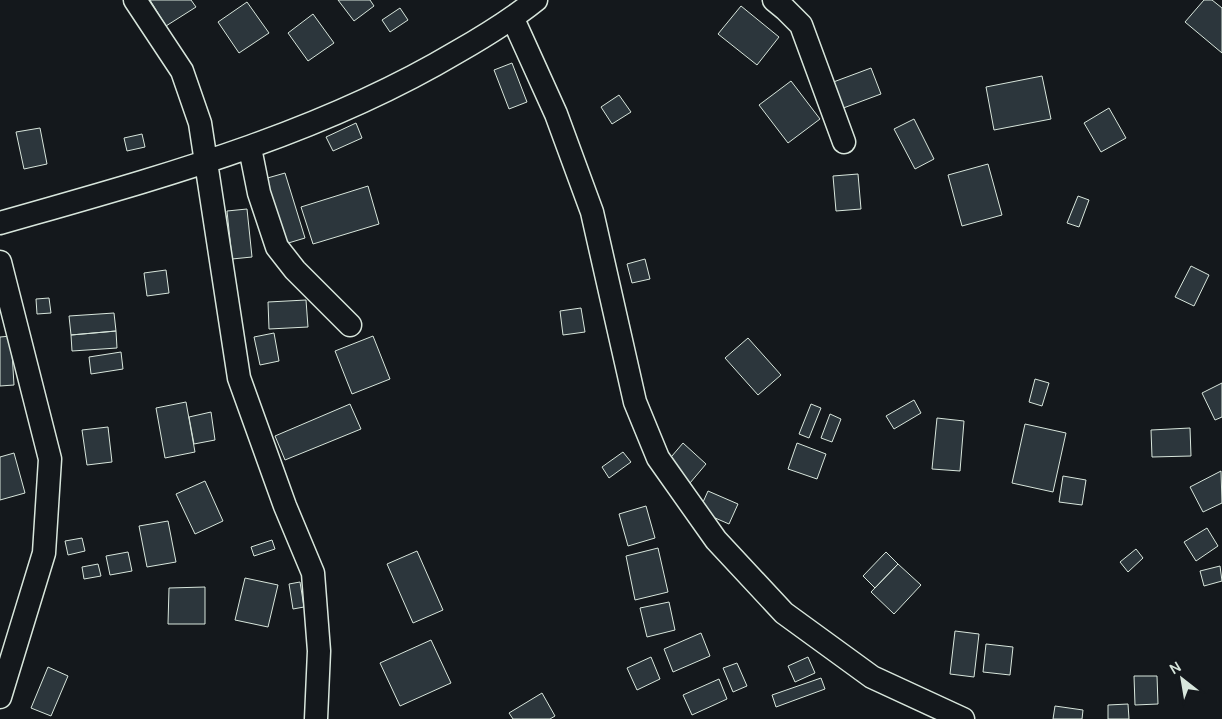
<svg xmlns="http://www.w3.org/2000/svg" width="1222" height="719" font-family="Manrope,sans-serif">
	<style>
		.building { fill: #2c363c; stroke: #d8e6dc }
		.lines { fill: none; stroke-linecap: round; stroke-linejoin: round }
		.minor-casing { stroke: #d8e6dc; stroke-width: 25 }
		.minor { stroke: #14181c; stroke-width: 22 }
	</style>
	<rect width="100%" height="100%" fill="#14181c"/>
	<!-- building -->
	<path class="building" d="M150 0H191L196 7 166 26Z
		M338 0H370L374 6 354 21Z
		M1204 0H1212L1222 8V53L1185 22Z
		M247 2 269 33 239 53 218 22Z
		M741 6 779 37 757 65 718 34Z
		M400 8 408 20 390 32 382 20Z
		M313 14 334 43 308 61 288 33Z
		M512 63 527 102 509 109 494 70Z
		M871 68 881 94 838 110 828 84Z
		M1042 76 1051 119 994 130 986 87Z
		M791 81 820 119 788 143 759 105Z
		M619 95 631 112 612 124 601 107Z
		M1109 108 1126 138 1101 152 1084 123Z
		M914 119 934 159 915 169 894 129Z
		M356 123 362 138 333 151 326 137Z
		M40 128 47 164 24 169 16 132Z
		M142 134 145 147 127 151 124 138Z
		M988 164 1002 215 962 226 948 175Z
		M285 173 305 238 285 244 264 179Z
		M858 174 861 209 836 211 833 176Z
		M368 186 379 224 313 244 301 207Z
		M1078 196 1089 200 1079 227 1067 223Z
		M247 209 252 257 232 259 227 211Z
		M645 259 650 279 632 283 627 264Z
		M1191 266 1209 275 1194 306 1175 297Z
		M166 270 169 293 147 296 144 273Z
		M49 298 51 313 37 314 36 299Z
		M306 300 308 327 269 329 268 302Z
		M581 308 585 332 563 335 560 311Z
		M114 313 116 331 71 335 69 316Z
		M116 331 117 348 72 351 71 335Z
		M274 333 279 361 260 365 254 337Z
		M11 336 14 385 0 386V337Z
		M373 336 390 379 352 394 335 351Z
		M748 338 781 375 758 395 725 358Z
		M121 352 123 369 91 374 89 357Z
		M1035 379 1049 383 1042 406 1029 402Z
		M1222 383V417L1215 420 1202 393Z
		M914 400 921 413 894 429 886 416Z
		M186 402 195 452 165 458 156 408Z
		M350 404 361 429 285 460 275 436Z
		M811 404 821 408 809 438 799 434Z
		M211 412 215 440 194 444 189 417Z
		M830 414 841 419 832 442 821 438Z
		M937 418 964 421 960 471 932 469Z
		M1025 424 1066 433 1053 492 1012 483Z
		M108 427 112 462 87 465 82 430Z
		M1190 428 1191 456 1152 457 1151 430Z
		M683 443 706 464 690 483 666 463Z
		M797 443 826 454 817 479 788 469Z
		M623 452 631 462 609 478 602 467Z
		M14 453 25 493 0 500V457Z
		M1221 471 1222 503 1203 512 1190 487Z
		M1063 476 1086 480 1082 505 1059 502Z
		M205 481 223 521 195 534 176 494Z
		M708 491 738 504 729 524 699 511Z
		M646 506 655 538 628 546 619 514Z
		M168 521 176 562 147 567 139 526Z
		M1207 528 1218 546 1196 561 1184 542Z
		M82 538 85 551 68 555 65 541Z
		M272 540 275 549 254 556 251 547Z
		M658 548 668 592 635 600 626 556Z
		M1136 549 1143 558 1128 572 1120 562Z
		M417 551 443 610 413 623 387 564Z
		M128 552 132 571 110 575 106 556Z
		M886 552 898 564 875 588 863 576Z
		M98 564 101 576 84 579 82 567Z
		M898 564 921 585 894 614 871 592Z
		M1220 566 1222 581 1204 586 1200 571Z
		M245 578 278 585 268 627 235 620Z
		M300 582 304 607 293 609 289 584Z
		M205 587V624H168L169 588Z
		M669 602 675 630 647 637 640 608Z
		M955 631 979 634 974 677 950 674Z
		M701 633 710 656 673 672 664 649Z
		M431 640 451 683 400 706 380 663Z
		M986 644 1013 647 1010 675 983 672Z
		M651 657 660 679 637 690 627 668Z
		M808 657 815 673 795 682 788 666Z
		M737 663 747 686 733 692 723 668Z
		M48 667 68 676 51 716 31 708Z
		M1134 676H1157L1158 704 1135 705Z
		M821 678 825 689 776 707 772 695Z
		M719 679 727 699 692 715 683 695Z
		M542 693 555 716 550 719H513L509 713Z
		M1128 704 1129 719H1108V705Z
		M1055 706 1083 710 1082 719H1053Z"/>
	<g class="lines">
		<defs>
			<path id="minor" d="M135 0 182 71 200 123 239 378 285 506 313 573 319 651 316 719
				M774 0 785 9 801 25 844 142
				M513 19 556 114 592 212 635 402 658 458 716 540 784 613 872 677 963 719
				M250 148 259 193 277 247 295 270 350 325
				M0 223C157 178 316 136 457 52 485 36 511 20 536 0
				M0 262 50 459 44 553 0 697"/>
		</defs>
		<!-- minor casing -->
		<use href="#minor" class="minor-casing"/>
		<!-- minor -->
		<use href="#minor" class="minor"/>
	</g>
	<!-- north arrow -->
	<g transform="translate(1182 679) rotate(329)" stroke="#14181c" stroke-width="4" paint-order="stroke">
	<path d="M0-4L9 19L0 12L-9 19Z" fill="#d8e6dc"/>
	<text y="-8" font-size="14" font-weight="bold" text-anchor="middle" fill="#d8e6dc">N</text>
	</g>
</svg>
